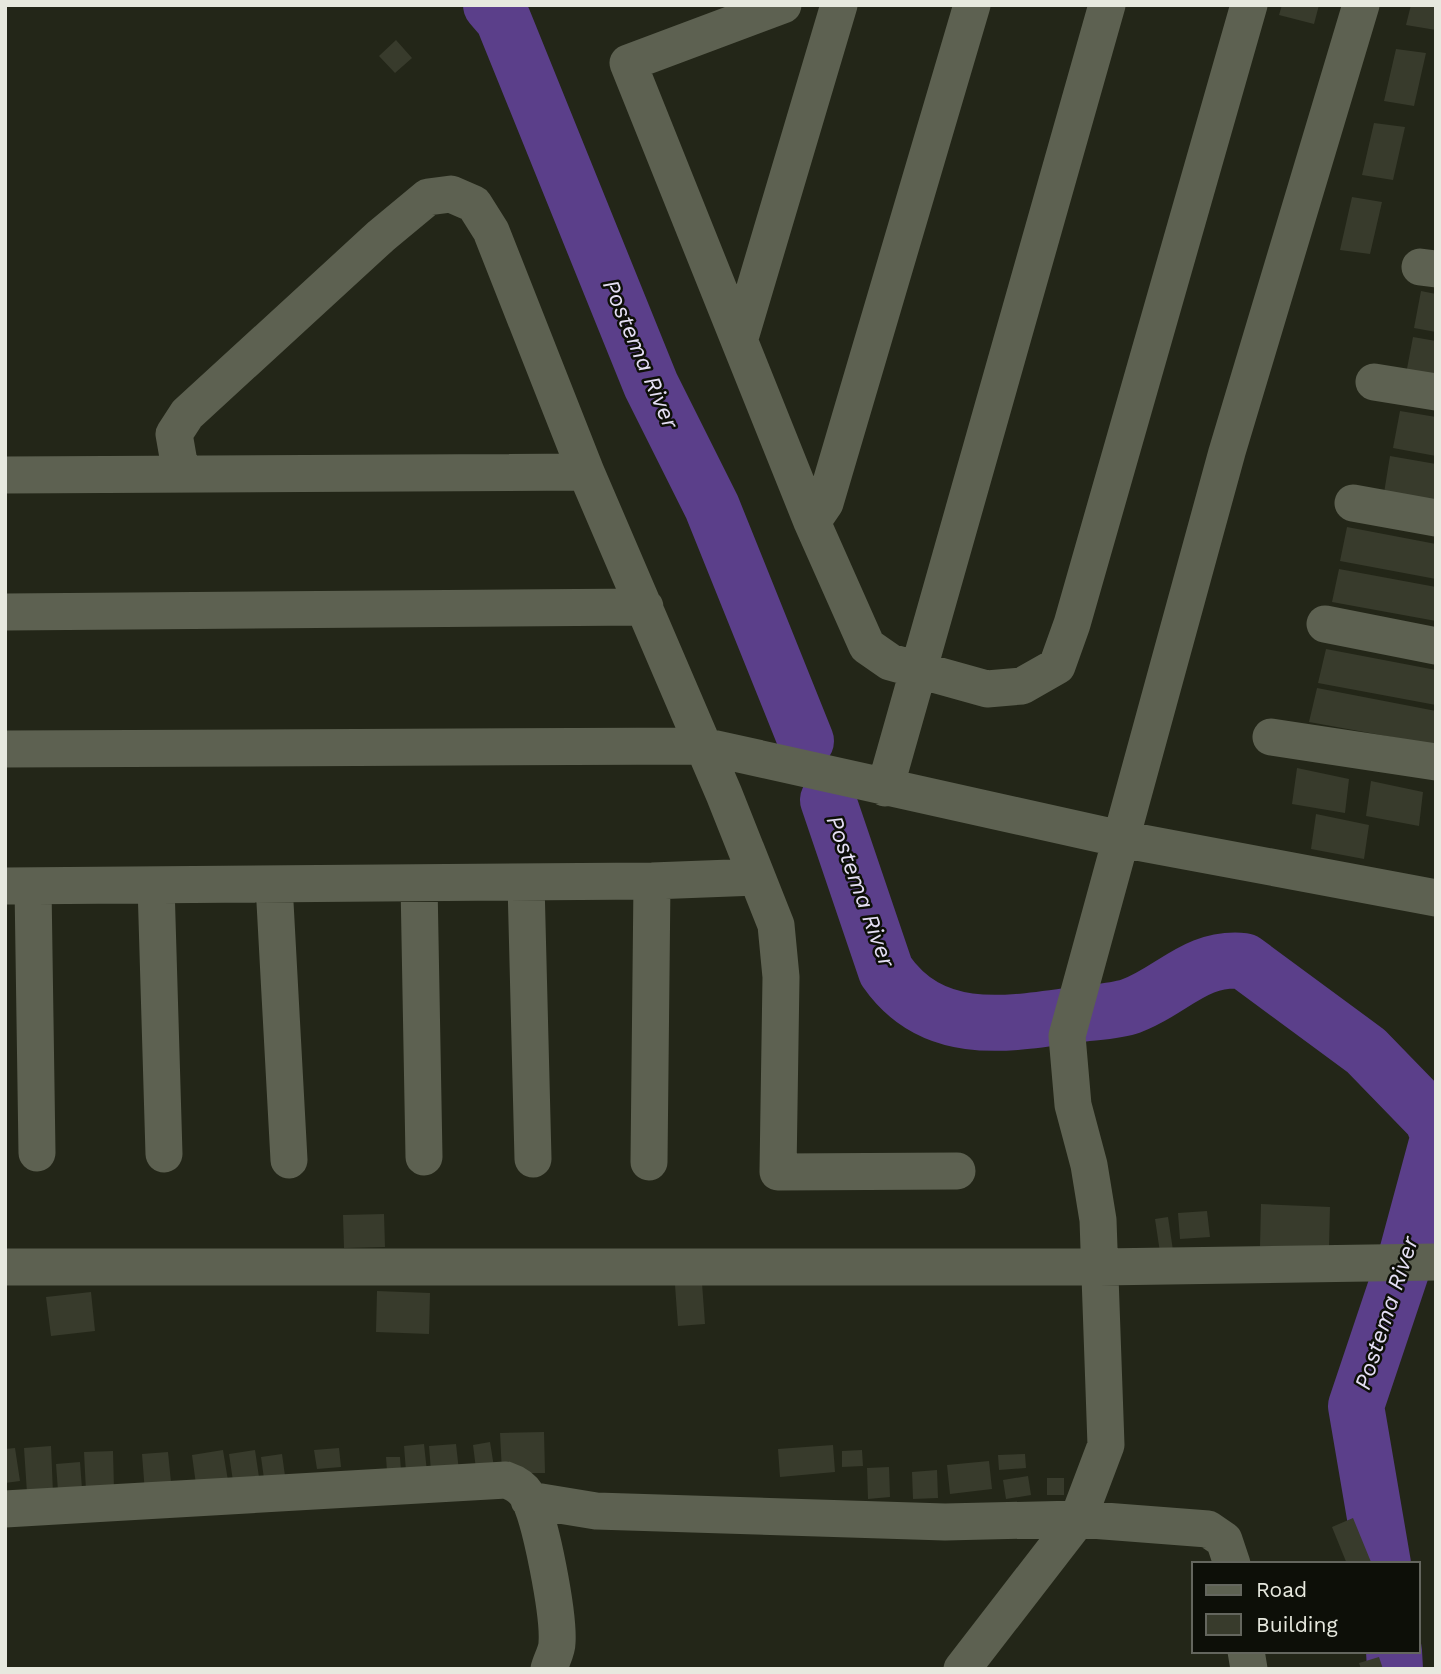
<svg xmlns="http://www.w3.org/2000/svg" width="1441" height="1674" font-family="'Work Sans',sans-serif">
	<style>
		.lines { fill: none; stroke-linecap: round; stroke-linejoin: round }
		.river { stroke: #5b3f8a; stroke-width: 56 }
		.building { fill: #383b2c }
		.minor { stroke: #5d6151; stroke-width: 37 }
		.labels { text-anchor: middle; stroke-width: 5; stroke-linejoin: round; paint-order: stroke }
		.water-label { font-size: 23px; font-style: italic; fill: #e5dff5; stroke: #0d0f08 }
	</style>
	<rect width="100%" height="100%" fill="#232618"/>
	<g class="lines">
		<!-- river -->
		<path class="river" d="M491 5 503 19 651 385 712 507 806 741
			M828 800 886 971C932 1037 1004 1025 1073 1015 1091 1012 1114 1012 1131 1006 1172 991 1196 956 1244 961L1366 1051 1432 1119 1436 1129
			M1383 1564 1356 1406 1406 1257 1436 1146
			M1394 1651 1395 1669"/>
	</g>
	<!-- building -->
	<path class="building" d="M1282 5H1319L1314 24 1279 15Z
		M1411 5H1436V30L1406 25Z
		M396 40 412 58 395 73 379 56Z
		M1396 49 1426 53 1414 106 1384 101Z
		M1374 123 1405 127 1393 180 1362 175Z
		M1352 197 1382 202 1370 254 1340 250Z
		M1421 291 1436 294V332L1414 328Z
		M1413 337 1436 341V379L1406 374Z
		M1400 411 1436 417V456L1393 448Z
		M1390 456 1436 464V503L1384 493Z
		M1347 527 1436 544V579L1340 561Z
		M1339 569 1436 587V621L1332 602Z
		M1326 649 1436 670V705L1318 683Z
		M1317 688 1436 711V745L1309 722Z
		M1297 768 1349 779 1345 813 1292 804Z
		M1371 781 1423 792 1419 826 1366 816Z
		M1316 814 1369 825 1364 859 1311 849Z
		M1261 1204 1330 1207 1329 1248 1260 1246Z
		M1207 1211 1210 1237 1180 1239 1178 1213Z
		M384 1214 385 1247 344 1248 343 1215Z
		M1168 1217 1174 1257 1161 1259 1155 1219Z
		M702 1283 705 1324 678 1326 675 1285Z
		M377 1291 430 1293 429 1334 376 1332Z
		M91 1292 95 1331 51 1336 46 1297Z
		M544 1432 545 1473H502L500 1433Z
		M490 1442 494 1467 476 1469 473 1445Z
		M424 1444 428 1481 407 1484 404 1446Z
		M456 1444 460 1480 432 1483 429 1446Z
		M833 1445 835 1472 780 1477 778 1449Z
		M51 1446 53 1493H27L24 1448Z
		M15 1448 20 1481 5 1483V1449Z
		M339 1448 341 1467 317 1469 314 1450Z
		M223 1450 229 1487 197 1492 192 1455Z
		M255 1450 260 1484 234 1488 229 1454Z
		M862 1450 863 1466 842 1467V1451Z
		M113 1451 114 1490 86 1491 84 1452Z
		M168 1452 172 1492 145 1493 142 1454Z
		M282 1454 286 1483 265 1486 261 1457Z
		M1025 1454 1026 1468 999 1470 998 1455Z
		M386 1457H400L402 1484 388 1485Z
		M989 1461 992 1489 950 1494 947 1465Z
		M80 1462 82 1489 58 1491 56 1464Z
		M889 1467 890 1497 868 1499 867 1468Z
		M937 1470 938 1498 913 1499 912 1472Z
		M1028 1476 1031 1495 1006 1499 1003 1480Z
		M1047 1478H1064V1495H1047Z
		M1353 1518 1371 1562 1368 1564H1347L1332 1527Z
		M1379 1657 1383 1669H1361L1359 1663Z"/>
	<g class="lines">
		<!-- minor -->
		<path class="minor" d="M783 5 628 63 812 522 867 646 890 662 987 689 1022 686 1057 666 1072 624 1249 5
			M1420 267 1436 269
			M740 338 839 5
			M1374 382 1436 392
			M181 474 174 434 187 414 381 236 428 197 451 194 474 204 491 231 586 472
			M5 475 586 472 724 794 776 925 781 977 778 1172 957 1171
			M1353 503 1436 518
			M812 522 825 503 972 5
			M5 612 645 607
			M1325 624 1436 646
			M1271 737 1436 762
			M5 749 703 746 1121 839 1436 898
			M885 788 1107 5
			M419 883 424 1157
			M526 883 533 1159
			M274 884 289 1160
			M156 885 164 1154
			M5 886 652 881 757 877
			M33 886 37 1153
			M649 1162 652 881
			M5 1267H1100L1436 1262
			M529 1500 596 1511 945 1522 1078 1519 1208 1529 1224 1540 1232 1564
			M5 1509 506 1480C515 1483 522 1487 527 1495 541 1518 559 1616 557 1643 557 1651 551 1661 549 1669
			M1246 1651 1249 1669
			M962 1669 1078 1519 1106 1445 1098 1220 1089 1165 1073 1105 1067 1036 1227 452 1361 5"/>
	</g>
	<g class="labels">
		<!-- water labels -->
		<g class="water-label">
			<text transform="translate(641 354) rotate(67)" y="8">Postema River</text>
			<text transform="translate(861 891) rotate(70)" y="8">Postema River</text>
			<text transform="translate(1386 1313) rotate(-72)" y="8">Postema River</text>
		</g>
	</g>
	<!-- border -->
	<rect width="1441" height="1674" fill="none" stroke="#e7e9df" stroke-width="14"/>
	<!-- legend -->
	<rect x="1192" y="1562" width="228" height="91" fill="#0d0f08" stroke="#64665e" stroke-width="2"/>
	<rect x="1206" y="1585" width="35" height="10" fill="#5d6151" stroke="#64665e" stroke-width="2"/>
	<text x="1256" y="1597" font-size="21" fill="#e7e9df">Road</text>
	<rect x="1206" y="1614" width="35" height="21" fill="#383b2c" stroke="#64665e" stroke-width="2"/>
	<text x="1256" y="1632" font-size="21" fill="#e7e9df">Building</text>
</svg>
